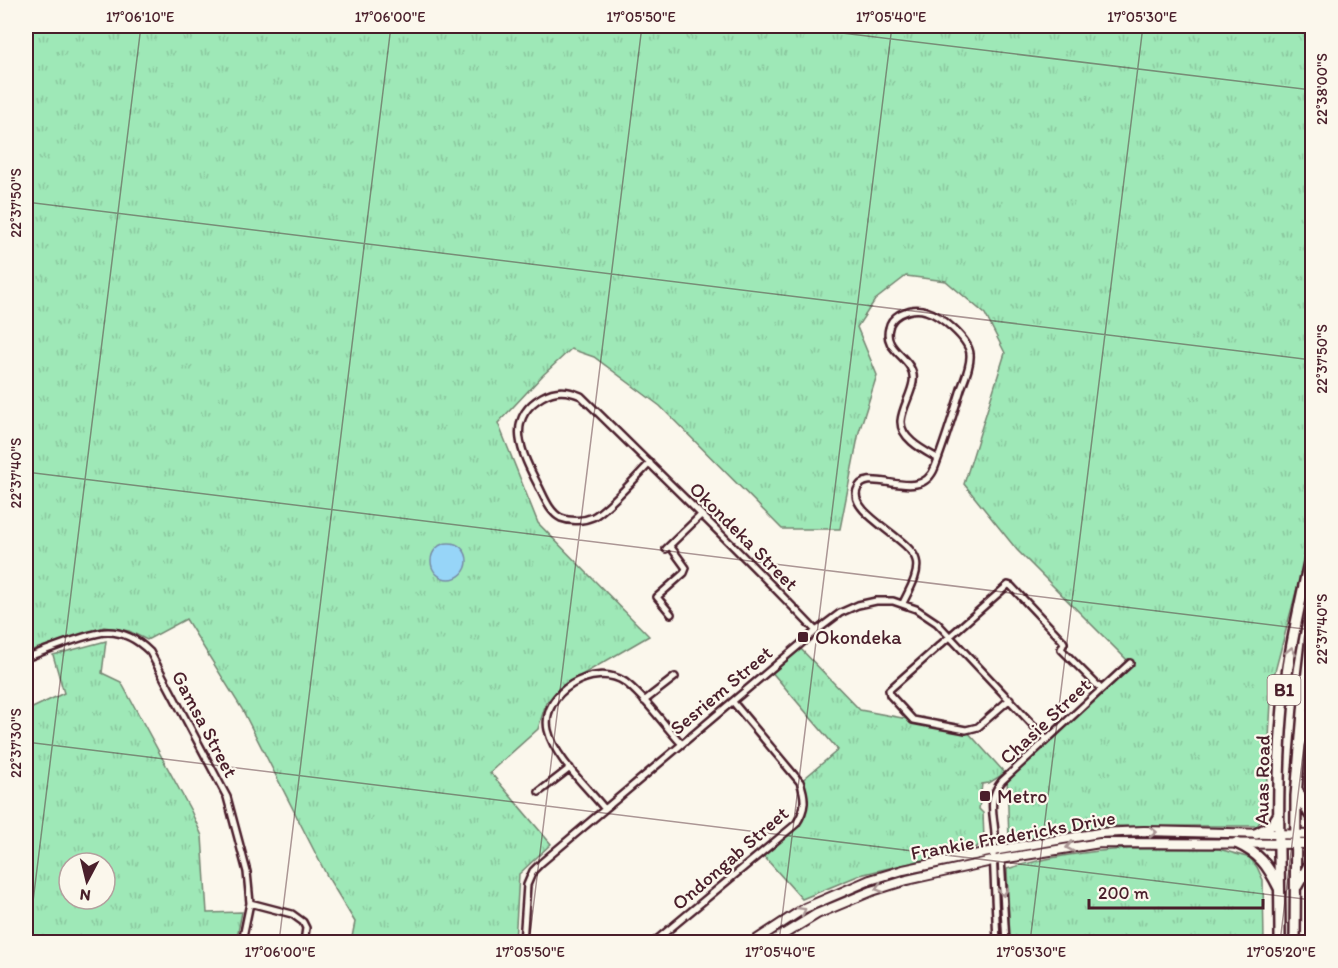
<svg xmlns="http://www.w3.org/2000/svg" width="1338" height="968" font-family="Itim,sans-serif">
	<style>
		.grass { fill: url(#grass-tufts); stroke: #748471; stroke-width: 1.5; fill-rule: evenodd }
		.water { fill: #97d5f8; stroke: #788ca6; stroke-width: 1.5 }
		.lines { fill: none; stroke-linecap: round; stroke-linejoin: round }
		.street-casing { stroke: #4a1f2b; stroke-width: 10 }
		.secondary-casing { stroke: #4a1f2b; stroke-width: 12 }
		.highway-casing { stroke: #4a1f2b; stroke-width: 14 }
		.street { stroke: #fbf7ec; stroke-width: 5 }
		.secondary { stroke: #fbf7ec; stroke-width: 8 }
		.highway { stroke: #fbf7ec; stroke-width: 9 }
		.oneway { stroke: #ab9695 }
		.ticks { fill: none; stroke: #4a1f2b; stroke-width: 1.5; stroke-opacity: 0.45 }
		.poi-dot { fill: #4a1f2b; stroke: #fbf7ec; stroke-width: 2 }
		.labels { text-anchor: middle; stroke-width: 4.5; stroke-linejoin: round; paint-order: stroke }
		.shield { fill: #fbf7ec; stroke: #7f6065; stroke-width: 1.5 }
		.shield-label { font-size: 18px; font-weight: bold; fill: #4a1f2b }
		.street-label { font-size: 20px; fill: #4a1f2b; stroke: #fbf7ec }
		.poi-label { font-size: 20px; fill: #4a1f2b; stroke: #fbf7ec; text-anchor: start }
		.neatline { fill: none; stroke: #4a1f2b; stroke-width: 2 }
		.ticks-label { font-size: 15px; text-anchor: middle; fill: #4a1f2b }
	</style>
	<defs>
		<pattern id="grass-tufts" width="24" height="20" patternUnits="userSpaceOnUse" patternTransform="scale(1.5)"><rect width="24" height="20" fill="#9ee8b7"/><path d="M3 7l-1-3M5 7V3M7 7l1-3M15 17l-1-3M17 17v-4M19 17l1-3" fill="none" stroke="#8ac79e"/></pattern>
	</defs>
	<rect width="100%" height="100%" fill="#fbf7ec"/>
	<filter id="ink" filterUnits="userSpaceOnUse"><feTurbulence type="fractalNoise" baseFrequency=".0167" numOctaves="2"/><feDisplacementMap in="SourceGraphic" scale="12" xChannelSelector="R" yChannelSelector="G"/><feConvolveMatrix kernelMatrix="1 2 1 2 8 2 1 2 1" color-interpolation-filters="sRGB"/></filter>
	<g filter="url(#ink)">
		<!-- grass -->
		<path class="grass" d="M26 26H1312V531L1272 683 1265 814 1257 826H1114L1009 841 1007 776 1130 663 1017 550 964 484 1005 353 985 314 946 281 906 276 875 300 857 327 877 375 859 432 840 529H782L660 406 594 357 571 349 543 375 498 423 538 523 649 636 559 688 546 703 538 729 490 772 551 844 519 874 515 942H351L355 922 327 876 242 709 186 619 147 640 129 631 104 627 26 652Z
			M106 641 102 673 121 682 191 811 202 836 207 913 242 912 236 942H26V711L64 693 53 655ZM69 863H105V899H69Z
			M798 646 860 710 966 730 1005 773 989 783 982 784 979 809 983 813 984 840 977 847 860 875 802 899 761 853 796 824 804 808 800 782 838 750 770 670Z
			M1312 699V809L1307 786Z
			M1128 849H1219L1250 858 1257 867 1263 880 1264 942H1010L1007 869C1047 857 1086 851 1128 849Z"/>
		<!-- water -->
		<path class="water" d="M431 561a18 18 0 1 1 36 0a18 18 0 1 1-36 0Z"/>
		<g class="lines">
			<defs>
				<path id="street" d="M650 463C637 476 607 510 593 517 584 521 571 522 561 518 549 512 544 496 538 485 522 454 504 419 542 397 556 389 567 390 581 396 660 474 740 551 816 631
					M670 546 686 568 684 573 657 597 671 614
					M666 549 701 515
					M903 603C908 592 920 574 916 560 910 538 848 513 857 490 867 463 920 507 935 467 945 441 953 415 961 389 965 378 971 365 970 354 969 339 940 315 926 311 918 308 908 310 900 314 895 317 890 322 889 328 882 352 917 358 913 382 911 395 902 408 901 421 900 439 925 451 937 458
					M26 658C44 651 90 632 108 632 124 632 139 641 150 652L227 797 247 872 250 903 242 942
					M1010 699 978 727 966 730 913 720 890 695 889 690 1008 585 1011 586 1062 640 1064 643 1061 649 1101 689
					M644 701 675 677
					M539 792 570 768
					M604 808C587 787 554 757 548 730 540 693 594 661 625 682 646 698 663 724 681 743
					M1001 858 1006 942
					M250 903 292 914 303 922 306 928 304 942
					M523 942 527 885 533 871 541 863 816 631 840 613 858 605 876 601H893L916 609 937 623 1046 739
					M654 942 796 824C806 809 806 798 800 782L733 702
					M997 942 993 851C1001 826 982 805 1002 781L1130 663"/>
				<path id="secondary" d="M753 942 805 908 870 880 903 870 993 851 1099 833 1144 831 1312 835
					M771 942 817 914 872 891 907 880 1001 859 1100 843 1312 844"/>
				<path id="highway" d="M1298 791 1304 805 1312 818
					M1256 834 1272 825 1278 815
					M1236 843C1260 854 1267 864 1279 888
					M1297 886 1312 860
					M1280 942C1280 868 1276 793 1282 719 1286 661 1300 605 1312 548
					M1295 942 1296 796 1305 689 1312 628"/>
			</defs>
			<!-- street casing -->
			<use href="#street" class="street-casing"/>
			<!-- secondary casing -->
			<use href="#secondary" class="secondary-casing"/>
			<!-- highway casing -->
			<use href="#highway" class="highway-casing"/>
			<!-- street -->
			<use href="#street" class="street"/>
			<!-- secondary -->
			<use href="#secondary" class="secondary"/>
			<!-- highway -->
			<use href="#highway" class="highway"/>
		</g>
		<!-- one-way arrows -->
		<defs><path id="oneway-chevron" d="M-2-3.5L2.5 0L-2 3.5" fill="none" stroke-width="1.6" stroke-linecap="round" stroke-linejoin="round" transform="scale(1.5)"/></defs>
		<g class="oneway">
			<use href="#oneway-chevron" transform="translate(1291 651) rotate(-79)"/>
			<use href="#oneway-chevron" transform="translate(1153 832) rotate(1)"/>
			<use href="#oneway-chevron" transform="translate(1070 847) rotate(170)"/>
			<use href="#oneway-chevron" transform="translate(879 888) rotate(162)"/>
			<use href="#oneway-chevron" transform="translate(1003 892) rotate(87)"/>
			<use href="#oneway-chevron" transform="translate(802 911) rotate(-30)"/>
		</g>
	</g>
	<!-- ticks -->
	<path class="ticks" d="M784 26 1312 90M26 202 1312 360M26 472 1312 630M26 742 1312 900M28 942 141 26M279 942 391 26M529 942 642 26M779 942 892 26M1030 942 1143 26M1280 942 1312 681"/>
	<!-- markers -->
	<g class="poi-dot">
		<rect x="797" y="631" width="12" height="12" rx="3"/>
		<rect x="979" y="790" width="12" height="12" rx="3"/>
	</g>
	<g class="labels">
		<!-- shield labels -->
		<rect class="shield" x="1267.5" y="675" width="33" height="30" rx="4.5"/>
		<g class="shield-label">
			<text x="1284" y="696">B1</text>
		</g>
		<!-- street labels -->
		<g class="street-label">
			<text transform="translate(744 536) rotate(45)" y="7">Okondeka Street</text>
			<text transform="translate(721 690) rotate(-40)" y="7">Sesriem Street</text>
			<text transform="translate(1045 721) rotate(-43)" y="7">Chasie Street</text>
			<text transform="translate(205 724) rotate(62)" y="7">Gamsa Street</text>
			<text transform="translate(1262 780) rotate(-89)" y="7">Auas Road</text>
			<text transform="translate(1013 835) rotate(-10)" y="7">Frankie Fredericks Drive</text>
			<text transform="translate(730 858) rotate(-41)" y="7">Ondongab Street</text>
		</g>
		<!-- poi labels -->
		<g class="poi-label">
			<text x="815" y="644">Okondeka</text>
			<text x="997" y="803">Metro</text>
		</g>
	</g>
	<!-- margin -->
	<rect width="1338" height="968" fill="none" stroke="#fbf7ec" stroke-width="66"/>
	<!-- north arrow -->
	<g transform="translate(87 881) rotate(187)"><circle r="28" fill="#fbf7ec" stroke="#b4a19f" stroke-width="1.5"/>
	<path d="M0-4.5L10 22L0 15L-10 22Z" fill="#4a1f2b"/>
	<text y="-9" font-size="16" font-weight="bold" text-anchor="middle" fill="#4a1f2b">N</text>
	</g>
	<!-- scale -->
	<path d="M1089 899v9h174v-9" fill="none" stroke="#4a1f2b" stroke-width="3"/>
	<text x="1098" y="899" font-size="18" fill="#4a1f2b" stroke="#fbf7ec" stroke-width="4.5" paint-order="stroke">200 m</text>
	<rect x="33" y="33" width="1272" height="902" class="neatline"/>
	<g class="ticks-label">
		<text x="140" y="22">17°06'10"E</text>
		<text x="390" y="22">17°06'00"E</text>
		<text x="641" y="22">17°05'50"E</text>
		<text x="891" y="22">17°05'40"E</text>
		<text x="1142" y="22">17°05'30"E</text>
		<text transform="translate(1322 89) rotate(-90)" y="5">22°38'00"S</text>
		<text transform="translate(16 203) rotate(-90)" y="5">22°37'50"S</text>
		<text transform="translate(1322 359) rotate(-90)" y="5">22°37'50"S</text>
		<text transform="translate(16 473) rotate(-90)" y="5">22°37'40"S</text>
		<text transform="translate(1322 629) rotate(-90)" y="5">22°37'40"S</text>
		<text transform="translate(16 743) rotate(-90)" y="5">22°37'30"S</text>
		<text x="280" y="957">17°06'00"E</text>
		<text x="530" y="957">17°05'50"E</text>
		<text x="780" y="957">17°05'40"E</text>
		<text x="1031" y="957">17°05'30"E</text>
		<text x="1281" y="957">17°05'20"E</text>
	</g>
</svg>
